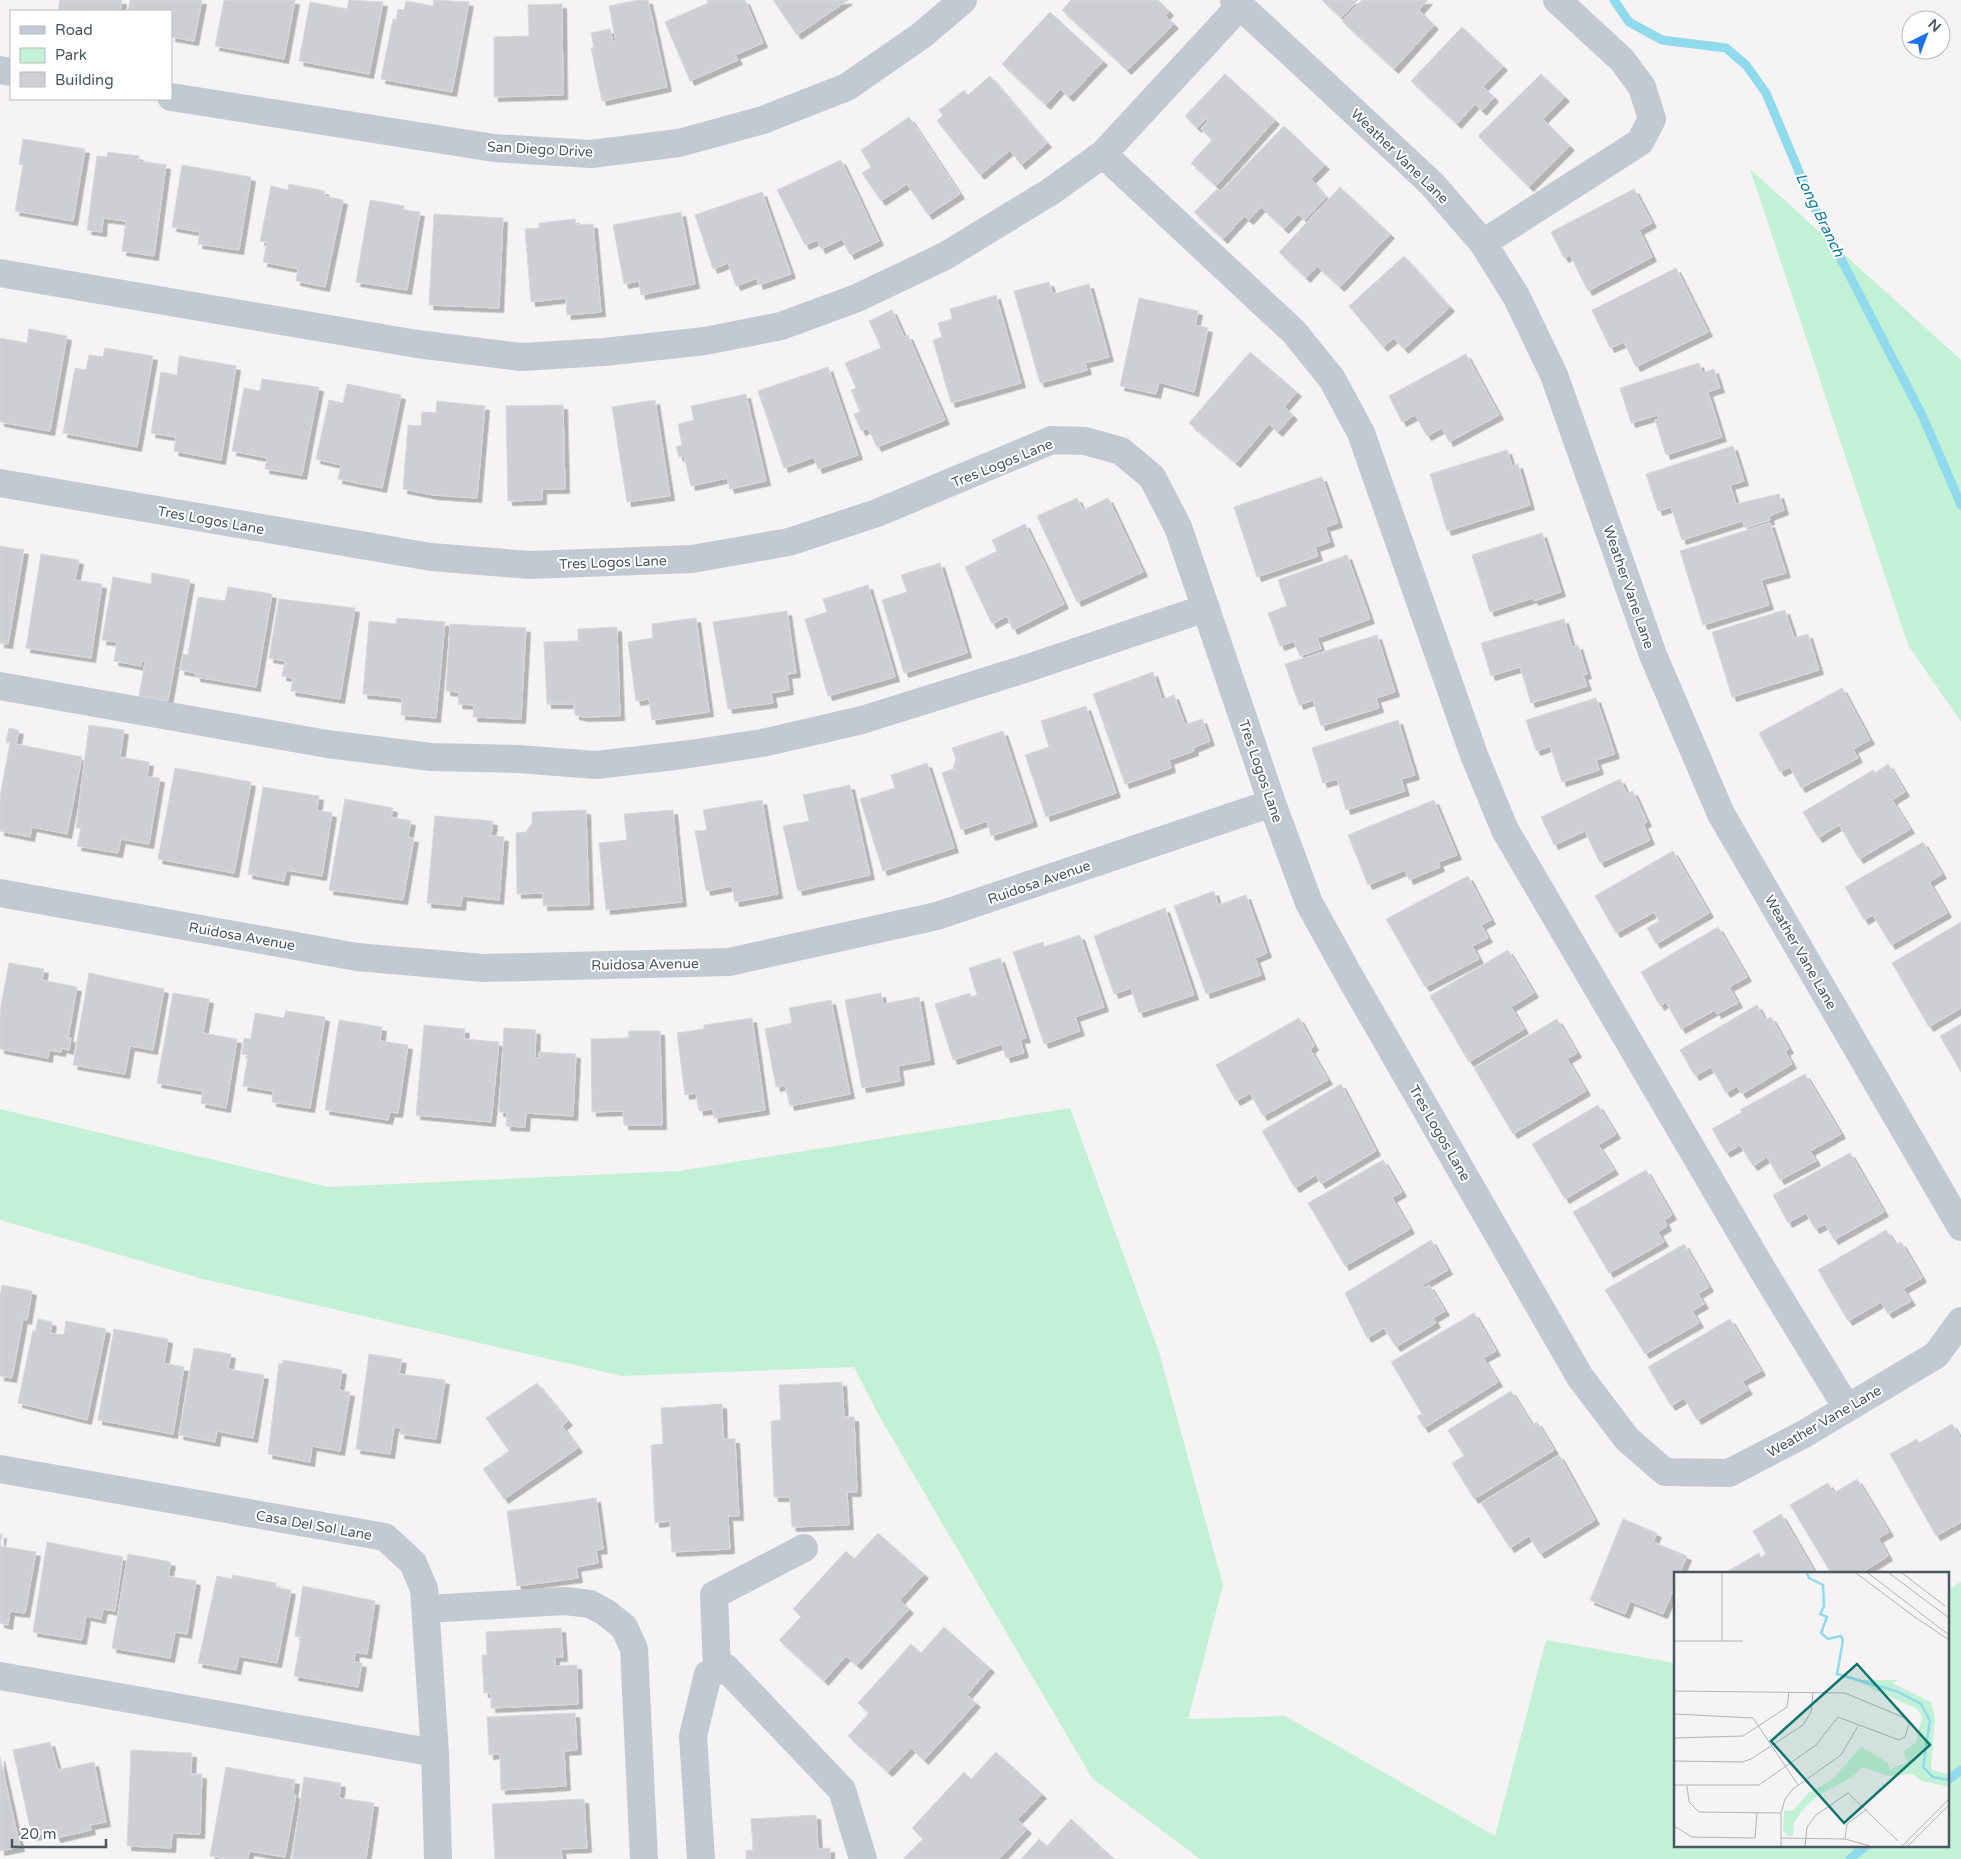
<svg xmlns="http://www.w3.org/2000/svg" width="1961" height="1859" font-family="'Varela Round',sans-serif">
	<style>
		.green { fill: #c3f1d5 }
		.lines { fill: none; stroke-linecap: round; stroke-linejoin: round }
		.stream { stroke: #90daee; stroke-width: 9 }
		.building { fill: #cdcfd5; stroke: #d7d9de; filter: url(#shadow) }
		.minor { stroke: #c1cad2; stroke-width: 28 }
		.labels { text-anchor: middle; stroke-width: 4; stroke-linejoin: round; paint-order: stroke }
		.street-label { font-size: 14px; fill: #4a5661; stroke: #fff }
		.water-label { font-size: 15px; font-style: italic; fill: #0c7c9b; stroke: #fff }
		.inset-river { fill: none; stroke: #90daee; stroke-width: 2.5 }
		.inset-road { fill: none; stroke: #b1b4b9; stroke-width: 1 }
		.view { fill: #0f766e; fill-opacity: 0.15; stroke: #0f766e; stroke-width: 2.5 }
		.inset-edge { fill: none; stroke: #4a5661; stroke-width: 2.5 }
	</style>
	<defs>
		<filter id="shadow"><feDropShadow dx="4.5" dy="4.5" stdDeviation="0" flood-color="#0004"/></filter>
	</defs>
	<rect width="100%" height="100%" fill="#f5f3f3"/>
	<!-- green -->
	<path class="green" d="M1750 169 1961 360V722L1908 645Z
		M1070 1108 1159 1352 1223 1585 1188 1719 1285 1716 1495 1836 1546 1640 1675 1663V1845H1947V1590L1961 1582V1859H1200L1092 1778 878 1414 854 1367 622 1376 203 1279 0 1220V1109L328 1187 679 1171Z"/>
	<g class="lines">
		<!-- stream -->
		<path class="stream" d="M1614 0 1629 22 1662 40 1726 48 1746 65 1766 93 1813 205 1923 417 1961 505
			M1947 1781 1961 1770
			M1850 1859 1867 1845"/>
	</g>
	<!-- building -->
	<path class="building" d="M60 0H122L120 11H58Z
		M130 0H202L194 41 171 37V11H128Z
		M224 0H295L284 59 215 46Z
		M349 0 383 2 369 74 299 61 310 2 347 9Z
		M434 0 469 2 452 92 381 79 393 19 396 20 398 9 404 10 406 1 433 6Z
		M638 0H648L667 87 602 101 591 48 594 47 591 33 610 29 613 42H616L609 6Z
		M707 0H745L763 43 735 55 738 60 690 81 665 22 708 3Z
		M773 0H848L797 35Z
		M1071 0H1158L1169 11 1165 16 1174 24 1127 70 1062 10Z
		M1322 0H1358L1341 18Z
		M1362 0H1428L1419 10 1434 25 1394 69 1342 21Z
		M562 4 563 95 494 97V37L529 36 528 5Z
		M1050 12 1103 61 1069 97 1060 89 1046 105 1002 64Z
		M1462 27 1503 66 1483 87 1494 97 1482 111 1475 104 1457 124 1411 81Z
		M1225 74 1275 120 1216 186 1191 163 1212 140 1201 129 1208 121 1206 118 1197 128 1185 116Z
		M1541 74 1565 97 1543 119 1570 146 1529 187 1478 136Z
		M990 76 1047 143 1021 165 1010 150 980 175 937 121 943 115 939 110 964 90 968 95Z
		M909 117 960 194 928 215 907 184 881 201 862 173 871 167 861 150Z
		M1284 126 1325 165 1311 179 1326 197 1305 220 1298 214 1284 229 1261 207 1249 220 1244 216 1223 239 1194 212 1217 189 1220 192Z
		M23 139 85 149 73 221 15 211 23 165 19 164Z
		M108 152 139 156 138 161 166 165 154 256 122 251 126 221 103 218 102 232 87 230 97 156 107 157Z
		M841 160 879 241 850 255 842 239 821 249 817 240 805 245 777 190Z
		M182 165 251 177 239 250 198 244 200 232 172 227Z
		M289 184 325 191 324 196 343 200 325 287 296 281 298 269 263 262 267 242 260 241 271 186 288 190Z
		M1340 187 1390 234 1340 287 1317 266 1306 278 1279 252Z
		M1634 189 1652 223 1639 230 1652 257 1588 291 1570 255 1564 258 1551 232Z
		M762 192 791 274 759 285 757 278 736 286 728 263 713 269 695 215Z
		M370 200 404 206 403 210 420 212 407 290 356 282Z
		M681 212 695 284 641 295 639 281 624 284 613 225Z
		M434 214 503 218 499 308 429 305Z
		M575 219 576 225 593 224 601 312 567 315 566 298 531 302 525 229 539 228V223Z
		M1404 256 1450 307 1404 349 1394 338 1383 347 1349 306Z
		M1676 268 1708 332 1636 367 1624 342 1610 348 1592 310Z
		M1049 282 1053 294 1089 284 1109 357 1085 363 1087 370 1040 383 1014 291Z
		M996 295 1021 383 951 403 933 340 942 337 938 323 952 319 950 309Z
		M1139 298 1198 311 1195 325 1208 328 1194 392 1159 382 1156 394 1120 386Z
		M892 310 904 337 908 335 945 420 877 447 868 428 861 431 854 414 860 412 851 390 856 388 845 363 881 348 869 321Z
		M29 329 67 336 50 431 0 422V338L27 343Z
		M105 348 153 356 137 447 63 433 75 368 86 370 89 355 103 357Z
		M1250 352 1297 392 1284 407 1293 415 1278 432 1269 424 1236 463 1189 423Z
		M1466 354 1499 415 1449 442 1442 428 1427 436 1415 415 1402 422 1389 396Z
		M179 356 236 366 221 460 174 451 176 437 151 433 161 372 177 375Z
		M1699 363 1702 373 1714 369 1720 388 1708 392 1722 437 1666 455 1655 420 1659 419 1658 415 1631 423 1620 388Z
		M828 367 858 455 818 469 814 457 784 468 758 391Z
		M262 379 319 387 302 475 265 469 267 458 232 451 244 388 260 391Z
		M347 384 401 395 382 488 338 479 341 465 316 459 329 400 343 403Z
		M746 394 766 481 730 489 727 478 691 486 684 456 679 457 676 447 682 445 678 424 694 420 691 406Z
		M655 400 670 496 627 502 612 407Z
		M437 401 485 406 477 498 433 495 403 489 408 425 421 426 422 412 436 413Z
		M563 405 565 489H542V500L508 501 506 406Z
		M1733 446 1744 481 1730 485 1736 504 1779 494 1784 510 1769 516 1770 520 1745 528 1742 521 1682 540 1671 507 1658 511 1646 474Z
		M1507 450 1512 466 1518 464 1530 505 1447 531 1430 474Z
		M1322 477 1338 523 1325 527 1330 542 1315 547 1318 556 1257 577 1234 507Z
		M1077 498 1083 510 1108 498 1143 572 1077 602 1037 516Z
		M1770 523 1786 573 1761 580 1769 605 1703 625 1680 551Z
		M1025 524 1064 604 1013 630 1007 616 992 624 965 567 997 551 992 540Z
		M1542 533 1561 592 1534 601 1533 598 1490 612 1472 555Z
		M0 546 24 550 8 644 0 643Z
		M41 554 79 560 75 580 102 584 91 658 26 648Z
		M1347 555 1370 619 1317 638 1321 649 1300 656 1294 641 1280 646 1268 613 1287 606 1278 580Z
		M940 563 967 653 904 673 882 600 907 592 901 575Z
		M152 573 190 580 168 701 139 696 145 662 142 661 141 666 114 661 117 642 102 640 113 577 151 584Z
		M868 585 895 677 828 696 805 619 827 612 823 599Z
		M228 587 272 594 256 687 196 677V673L180 670 183 654 188 655 198 597 225 601Z
		M279 599 355 608 340 699 291 691 293 678 282 676 285 661 269 658Z
		M1785 610 1794 638 1808 634 1819 670 1732 697 1712 632Z
		M787 611 796 673 787 674 789 690 771 693 773 703 728 709 713 622Z
		M397 618 445 622 436 718 401 715 402 698 363 694 369 621 396 624Z
		M696 618 709 712 652 720 649 699 636 701 628 642 653 638 652 624Z
		M1564 619 1572 647 1578 645 1587 674 1583 675 1587 686 1531 703 1520 667 1491 676 1481 643Z
		M450 624 526 628 521 719 473 717 474 705 458 704 459 692 446 691Z
		M617 627 620 716 584 717 575 715 574 704H547L544 642 578 641V629Z
		M1377 635 1395 692 1376 698 1379 708 1321 726 1313 700 1299 705 1285 664Z
		M1153 672 1162 700 1174 695 1185 725 1202 719 1210 741 1193 748 1194 751 1169 760 1171 768 1125 784 1093 694Z
		M1842 688 1870 740 1853 749 1858 758 1801 788 1790 767 1780 772 1759 733Z
		M1596 698 1615 754 1596 760 1599 770 1562 782 1550 746 1536 751 1526 720Z
		M1086 706 1116 793 1046 817 1025 755 1049 747 1041 721Z
		M1398 720 1415 775 1401 779 1405 791 1346 810 1337 779 1323 783 1312 748Z
		M89 725 124 730 120 757 149 762 147 777 160 778 149 844 121 839 118 853 77 846 81 828H76Z
		M9 728 19 730 16 744 82 757 67 834 32 827 30 837 0 831V796L10 743 6 742Z
		M1003 731 1033 822 991 836 987 821 961 830 942 773 953 769 956 759 952 748Z
		M927 763 954 848 883 871 860 799 895 788 891 775Z
		M1888 764 1905 792 1892 800 1910 829 1859 859 1839 825 1818 838 1803 812 1873 770 1875 773Z
		M175 768 251 782 234 873 158 859Z
		M1620 779 1627 794 1633 791 1647 822 1643 824 1650 840 1600 863 1585 831 1554 845 1541 817Z
		M850 785 870 875 798 891 783 826 809 821 803 795Z
		M263 787 319 796 317 810 332 813 322 876 286 870 284 881 248 874Z
		M345 799 393 808 391 817 411 821 408 837 414 838 403 900 329 890Z
		M762 800 778 894 735 902 732 886 706 891 695 831 707 830 703 810Z
		M1434 800 1457 855 1438 862 1440 867 1409 880 1405 870 1368 885 1348 835Z
		M586 810 589 905 543 906V893L517 894 516 833 526 832 532 823V812Z
		M673 810 682 902 606 910 599 843 627 840 624 814Z
		M435 816 493 821 491 836 504 837 499 900 462 896 461 906 427 903Z
		M1923 842 1942 874 1929 882 1947 913 1891 945 1873 915 1864 920 1845 887Z
		M1673 851 1709 913 1656 944 1647 928 1659 921 1654 912 1616 933 1595 896Z
		M1468 876 1491 920 1481 925 1488 938 1472 946 1479 959 1425 987 1386 919Z
		M1214 891 1218 905 1246 895 1267 953 1255 958 1261 975 1206 994 1174 906Z
		M1165 908 1194 995 1139 1013 1131 988 1114 994 1094 936Z
		M1961 922V1008L1929 1027 1892 963Z
		M1718 927 1747 977 1729 987 1738 1003 1717 1014 1715 1010 1681 1029 1666 1002 1660 1006 1641 972Z
		M1080 935 1104 1007 1075 1017 1080 1031 1044 1044 1013 952 1043 942 1044 947Z
		M1508 950 1534 993 1511 1007 1524 1029 1469 1062 1430 996Z
		M1000 958 1026 1038 1020 1039 1024 1053 1006 1058 1002 1044 953 1060 935 1004 970 993 971 997 977 995 969 968Z
		M9 963 44 969 42 980 77 987 68 1038H71L69 1050 62 1048 61 1052 49 1050 48 1058 0 1049V1011Z
		M89 973 164 989 153 1050 130 1046 125 1074 73 1065Z
		M173 993 209 999 203 1033 237 1039 226 1108 201 1103 203 1091 157 1083Z
		M881 993 883 1004 919 997 930 1060 898 1066 900 1081 862 1088 845 1000Z
		M831 1000 850 1094 790 1106 785 1085 776 1087 765 1029 792 1023 789 1008Z
		M1757 1005 1765 1020 1771 1017 1789 1049 1785 1051 1792 1064 1742 1094 1737 1086 1726 1093 1711 1067 1695 1076 1680 1050Z
		M286 1011 325 1017 310 1108 272 1102 273 1091 243 1086 248 1055 242 1054 244 1038 251 1039 255 1013 284 1018Z
		M752 1018 765 1110 714 1118 713 1109 699 1111 696 1093 685 1095 677 1033 704 1029V1025Z
		M1299 1018 1314 1046 1310 1049 1328 1080 1263 1116 1250 1093 1236 1101 1216 1065Z
		M1557 1019 1577 1053 1567 1059 1586 1091 1513 1134 1474 1068Z
		M339 1020 382 1027 380 1041 408 1045 398 1113 390 1112 388 1120 325 1110Z
		M1961 1024V1072L1940 1036Z
		M424 1025 465 1029 464 1039 499 1042 491 1122 416 1115Z
		M504 1028 536 1030 535 1058H539V1052L576 1054 573 1116 526 1113 525 1127 506 1126 507 1112H499Z
		M629 1031H660L662 1125H624L623 1111 592 1112 591 1039 628 1038Z
		M1805 1074 1841 1134 1810 1151 1816 1161 1780 1180 1767 1157 1753 1166 1740 1145 1726 1153 1712 1129 1742 1112 1740 1110Z
		M1341 1084 1376 1151 1321 1184 1316 1175 1295 1188 1262 1131Z
		M1598 1105 1616 1134 1598 1145 1614 1170 1565 1199 1532 1144Z
		M1850 1153 1884 1212 1834 1240 1825 1224 1815 1229 1806 1213 1788 1223 1773 1195Z
		M1383 1160 1402 1192 1392 1198 1410 1229 1345 1266 1308 1203Z
		M1646 1170 1672 1215 1664 1220 1667 1226 1658 1232 1664 1242 1609 1273 1573 1212Z
		M1886 1230 1896 1245 1901 1242 1922 1278 1903 1289 1911 1301 1888 1314 1881 1302 1848 1321 1818 1270Z
		M1431 1240 1448 1270 1422 1285 1424 1288 1429 1285 1445 1311 1433 1318 1436 1323 1396 1347 1384 1328 1367 1338 1345 1293Z
		M1684 1244 1709 1287 1698 1294 1704 1304 1692 1311 1699 1323 1645 1354 1605 1290Z
		M2 1285 32 1291 27 1320 23 1319 12 1378 0 1376V1296Z
		M1474 1313 1496 1351 1483 1358 1498 1382 1424 1428 1417 1416 1422 1414 1391 1362Z
		M38 1319 52 1322 50 1333 64 1335 66 1321 106 1329 87 1420 18 1403 33 1330 35 1331Z
		M1730 1319 1761 1371 1742 1381 1748 1390 1697 1420 1684 1398 1671 1406 1648 1367Z
		M114 1329 168 1339 164 1363 184 1367 173 1434 98 1420Z
		M194 1348 231 1354 228 1369 264 1375 253 1438 217 1431 215 1442 179 1435Z
		M369 1354 402 1359 399 1374 445 1380 436 1439 400 1434 401 1428 394 1427 390 1454 356 1449Z
		M283 1360 342 1370 339 1390 350 1392 340 1451 312 1446 310 1462 268 1454 279 1363 282 1364Z
		M842 1382 844 1417H854L857 1492H847L849 1525 792 1527 790 1497H774L771 1421 781 1420 779 1385Z
		M537 1383 568 1421 562 1426 578 1448 504 1499 483 1469 509 1451 486 1418Z
		M1511 1391 1532 1425 1537 1422 1554 1450 1474 1499 1452 1463 1464 1456 1448 1430Z
		M722 1404 723 1439H735L739 1516H728L730 1549 672 1552 670 1521 655 1523 651 1445 663 1444 661 1408Z
		M1952 1424 1961 1439V1522L1936 1536 1890 1454 1917 1439 1919 1443Z
		M1559 1455 1595 1520 1540 1554 1529 1536 1510 1548 1481 1503Z
		M1857 1479 1889 1532 1878 1538 1888 1556 1861 1573H1831L1790 1505 1828 1483 1834 1493Z
		M596 1498 603 1549 596 1550 598 1563 576 1567 578 1578 517 1586 507 1511Z
		M1781 1514 1815 1573H1729L1728 1571 1759 1553 1761 1558 1766 1554 1753 1531Z
		M1623 1519 1657 1533 1653 1542 1687 1556 1680 1573H1675V1586L1663 1614 1630 1601 1625 1614 1590 1600Z
		M878 1533 924 1574 900 1600 909 1609 857 1665 846 1656 824 1681 779 1640 802 1616 793 1609 846 1551 854 1559Z
		M0 1534H2L0 1546 36 1552 25 1613 10 1611 8 1625 0 1623Z
		M47 1542 123 1557 115 1611 103 1609 101 1619 86 1616 82 1640 33 1632Z
		M128 1554 171 1562 168 1576 196 1581 187 1634 175 1632 170 1658 112 1648Z
		M233 1575 276 1583 275 1587 291 1590 277 1663 239 1656 236 1670 198 1663 217 1576 232 1579Z
		M303 1586 375 1601 367 1654 355 1652 354 1662 362 1663 358 1687 294 1676 301 1637 295 1636Z
		M944 1627 990 1668 967 1695 976 1703 924 1760 911 1748 888 1772 848 1736 869 1713 858 1703 911 1644 921 1653Z
		M561 1628 563 1657H555V1666L577 1665 578 1704 491 1708V1693H484L482 1655H487L486 1632Z
		M575 1713 577 1750 564 1751 566 1786 501 1790 500 1754 489 1755 487 1717Z
		M50 1742 58 1770 94 1762 106 1822 90 1825 91 1830 56 1838 54 1832 32 1836 13 1750Z
		M131 1750 192 1753 191 1774H202L200 1834 172 1833 171 1848 127 1846Z
		M996 1752 1042 1794 1017 1820 1027 1829 999 1859H903L923 1839 912 1828 964 1772 971 1779Z
		M0 1757 20 1847 0 1851Z
		M226 1767 295 1780 293 1794 296 1795 285 1857 249 1851 248 1859H226L210 1856Z
		M304 1777 341 1783 339 1798 374 1803 366 1859H292Z
		M584 1799 587 1848 561 1849 562 1859H495L492 1804Z
		M816 1815 818 1849 830 1848V1859H746V1851L753 1850 751 1819Z
		M1071 1819 1114 1859H1021L1039 1839 1047 1846Z"/>
	<g class="lines">
		<!-- minor -->
		<path class="minor" d="M1234 0 1432 184 1483 243 1516 296 1554 375 1653 655 1721 814 1961 1227
			M1240 6 1103 154 1294 332 1332 379 1361 433 1474 755 1505 830 1765 1274 1847 1408
			M0 70 11 72
			M171 97 494 148 591 154 679 143 763 120 847 87 922 35 963 0
			M1483 243 1640 142 1652 119 1642 87 1622 60 1557 0
			M0 273 417 344 521 357 604 352 705 341 781 326 857 298 945 256 1050 192 1103 154
			M0 483 431 557 530 565 692 559 789 542 877 513 1052 440 1085 441 1121 451 1152 477 1178 527 1272 803 1309 903 1350 977 1580 1377 1627 1439 1665 1472 1729 1473 1804 1434 1936 1355 1961 1321
			M0 686 327 744 431 757 518 759 596 765 683 755 762 743 862 720 1031 667 1206 608
			M0 893 357 957 483 968 729 962 937 916 1272 803
			M0 1469 385 1537 413 1563 424 1589 435 1753 438 1859
			M426 1609 565 1601 590 1604 605 1612 624 1627 634 1649 644 1859
			M717 1671 714 1595 804 1548
			M0 1676 435 1753
			M701 1859 693 1736 708 1674 726 1668 842 1790 863 1859"/>
	</g>
	<g class="labels">
		<!-- street labels -->
		<g class="street-label">
			<text transform="translate(540 149) rotate(3)" y="5">San Diego Drive</text>
			<text transform="translate(1400 156) rotate(44)" y="5">Weather Vane Lane</text>
			<text transform="translate(1002 463) rotate(-22)" y="5">Tres Logos Lane</text>
			<text transform="translate(211 520) rotate(10)" y="5">Tres Logos Lane</text>
			<text transform="translate(613 562) rotate(-2)" y="5">Tres Logos Lane</text>
			<text transform="translate(1629 587) rotate(71)" y="5">Weather Vane Lane</text>
			<text transform="translate(1261 771) rotate(71)" y="5">Tres Logos Lane</text>
			<text transform="translate(1039 882) rotate(-19)" y="5">Ruidosa Avenue</text>
			<text transform="translate(242 936) rotate(10)" y="5">Ruidosa Avenue</text>
			<text transform="translate(1801 952) rotate(60)" y="5">Weather Vane Lane</text>
			<text transform="translate(645 964) rotate(-1)" y="5">Ruidosa Avenue</text>
			<text transform="translate(1440 1133) rotate(60)" y="5">Tres Logos Lane</text>
			<text transform="translate(1824 1421) rotate(-30)" y="5">Weather Vane Lane</text>
			<text transform="translate(314 1525) rotate(10)" y="5">Casa Del Sol Lane</text>
		</g>
		<!-- water labels -->
		<g class="water-label">
			<text transform="translate(1820 215) rotate(64)" y="5">Long Branch</text>
		</g>
	</g>
	<!-- overview -->
	<g transform="translate(1674 1572)">
		<rect width="275" height="275" fill="#f5f3f3"/>
		<path d="M180 108H225L218 111 257 130 261 147 257 195 258 198 275 202V215L248 209 239 202 215 204 188 195 178 205 143 224 129 237 120 251 119 264H115L109 259 110 239 120 238 134 221 158 208 187 175 213 190 216 197 234 190 229 180 242 170 248 145 243 137Z" fill="#c3f1d5"/>
		<path class="inset-river" d="M133 1 135 6 149 13 150 34 146 42 153 45 147 61 154 67 167 64 169 68 163 102 222 119 247 132 256 149 249 195 259 205 275 208"/>
		<path class="inset-road" d="M182 1 242 46M194 1 275 63M215 1 275 46M228 1 271 34M241 45 275 68M0 69H69M48 69V1M0 119 171 121 231 146 235 152 231 165 225 168 164 145 142 173 85 213H0M0 142 79 146 124 213M0 166 69 164 113 135 115 120M0 189 68 190 77 187 129 153 137 140 139 120M13 214 15 230 25 240 107 241M0 254 18 265 81 266 83 241M107 266 171 267 196 274M171 267 173 252 193 237M107 274V241L111 227 119 217 167 183 184 154M131 274 133 255 142 243 174 221 224 269M228 274 275 227M234 274 275 233"/>
		<path class="view" d="M183 92 256 173 170 251 97 169Z"/>
		<rect width="275" height="275" class="inset-edge"/>
	</g>
	<!-- legend -->
	<rect x="10" y="10" width="162" height="90" fill="#ffffff" stroke="#b7bbc0"/>
	<rect x="20" y="26" width="25" height="8" fill="#c1cad2" stroke="#b7bbc0"/>
	<text x="55" y="35" font-size="15" fill="#4a5661">Road</text>
	<rect x="20" y="48" width="25" height="15" fill="#c3f1d5" stroke="#b7bbc0"/>
	<text x="55" y="60" font-size="15" fill="#4a5661">Park</text>
	<rect x="20" y="72" width="25" height="15" fill="#cdcfd5" stroke="#b7bbc0"/>
	<text x="55" y="85" font-size="15" fill="#4a5661">Building</text>
	<!-- north arrow -->
	<g transform="translate(1926 35) rotate(42)"><circle r="24" fill="#ffffff" stroke="#b7bbc0"/>
	<path d="M0-4L9 19L0 12L-9 19Z" fill="#1a73e8"/>
	<text y="-8" font-size="14" font-weight="bold" text-anchor="middle" fill="#4a5661">N</text>
	</g>
	<!-- scale -->
	<path d="M12 1839v8h94v-8" fill="none" stroke="#4a5661" stroke-width="2.5"/>
	<text x="20" y="1839" font-size="15" fill="#4a5661" stroke="#ffffff" stroke-width="4" paint-order="stroke">20 m</text>
</svg>
